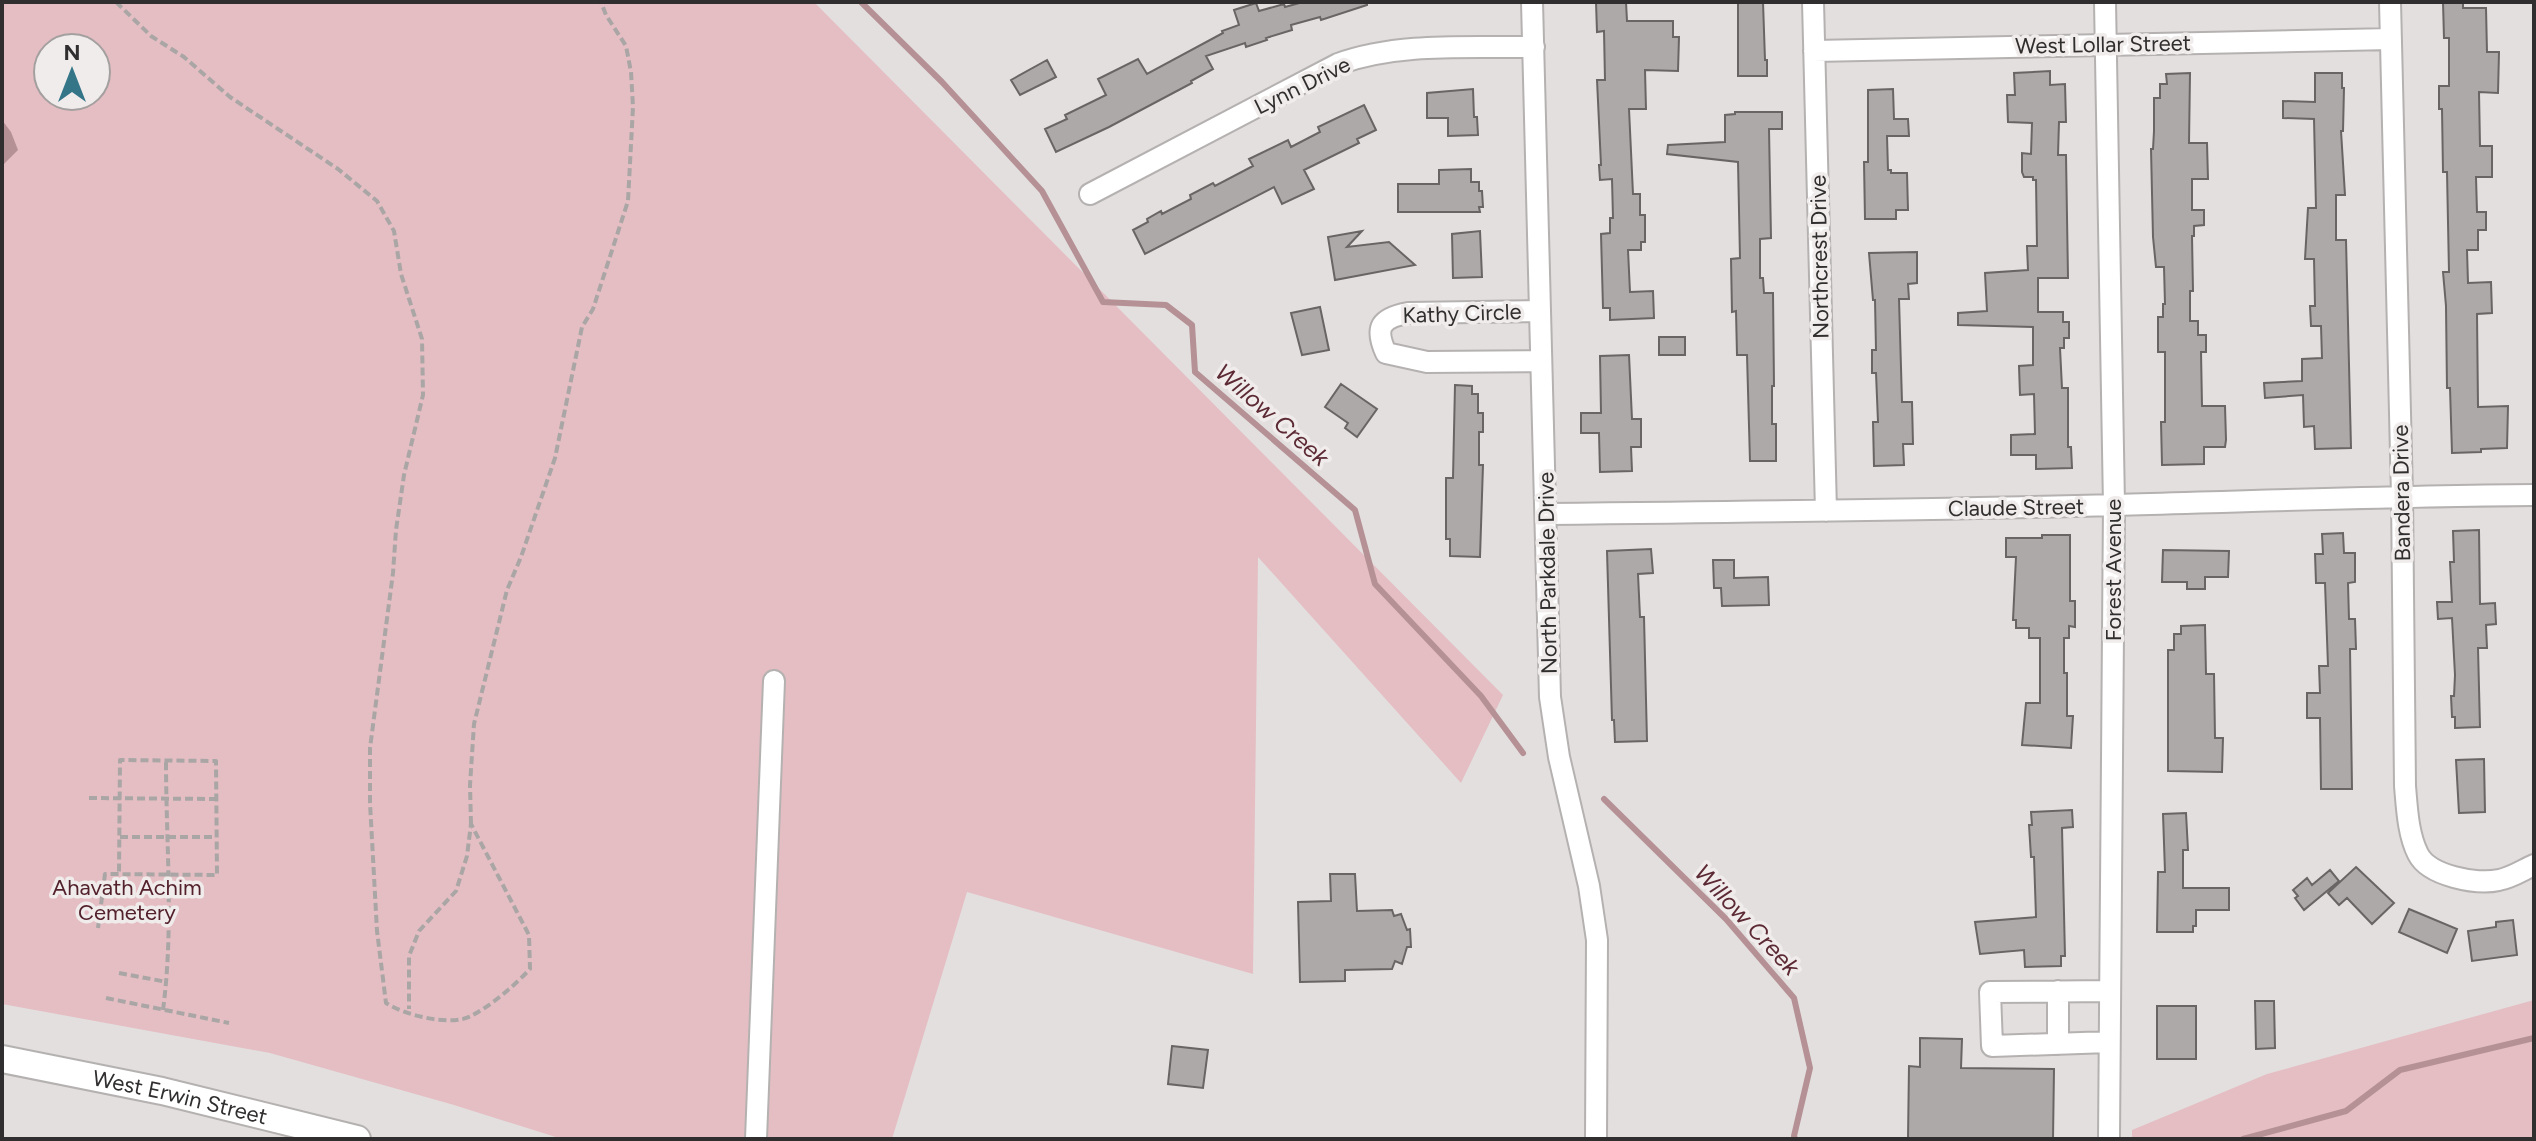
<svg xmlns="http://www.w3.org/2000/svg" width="2536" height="1141" font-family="Figtree,sans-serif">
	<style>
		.green { fill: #e4bec3; fill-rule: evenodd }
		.water { fill: #b59195 }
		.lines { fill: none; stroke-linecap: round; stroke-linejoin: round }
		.stream { stroke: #b59195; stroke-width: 6 }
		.building { fill: #ada9a9; stroke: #696565; stroke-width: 2 }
		.minor-casing { stroke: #b5b1b1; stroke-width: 24 }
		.major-casing { stroke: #b5b1b1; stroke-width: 30 }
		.path { stroke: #aaa6a6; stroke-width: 4; stroke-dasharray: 8 4; stroke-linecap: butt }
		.minor { stroke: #fff; stroke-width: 20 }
		.major { stroke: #fff; stroke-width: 26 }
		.labels { text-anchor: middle; stroke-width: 7; stroke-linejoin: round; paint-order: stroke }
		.street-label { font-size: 22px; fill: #302e2e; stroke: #f1ecec }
		.park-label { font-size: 22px; fill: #53212c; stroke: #f1ecec }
		.water-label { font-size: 24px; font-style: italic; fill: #5c2a34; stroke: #f1ecec }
	</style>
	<rect width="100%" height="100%" fill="#e3dfdf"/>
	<!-- green -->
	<path class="green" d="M2 2H814L1503 695 1461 783 1258 557 1253 974 967 892 892 1139H562L454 1105 270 1053 2 1004ZM48 48H96V96H48Z
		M2534 1000V1139H2132V1130L2267 1074Z"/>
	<!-- water -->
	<path class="water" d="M2 120 11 132 18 150 2 166Z"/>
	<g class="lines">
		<!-- stream -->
		<path class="stream" d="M861 2 942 82 1042 191 1103 302 1166 305 1192 325 1195 372 1355 510 1375 584 1481 696 1523 753
			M1604 799 1726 919 1794 998 1810 1068 1794 1136 1795 1139
			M2243 1139 2346 1111 2400 1070 2534 1038"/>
	</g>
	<!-- building -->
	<path class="building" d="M1303 2H1367V5L1321 20 1320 17 1291 25 1292 30 1266 38 1267 40 1246 47 1245 43 1206 56 1213 69 1191 81 1192 83 1109 127 1056 152 1045 129 1067 119 1065 115 1106 95 1098 79 1138 59 1147 74 1223 33 1222 31 1239 25 1234 10 1256 3 1259 11 1284 4 1285 7Z
		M1596 2H1626L1627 21H1673V37H1679L1678 71 1645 70 1646 109H1629L1633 194H1640V215H1645V242H1641V250H1628L1630 292 1653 291 1654 318 1610 320V308H1603L1601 234 1610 233V218H1613L1612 179 1600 180 1599 165H1601L1597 80H1605L1604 31 1597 32Z
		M1738 2H1763L1765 60H1767V76H1738Z
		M2443 2H2463V8H2486L2487 52H2499L2498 93 2479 92 2480 146H2492V177H2476L2477 212H2486V230H2478V250H2467L2468 283 2491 282 2492 313 2477 314 2478 407 2508 406 2507 448 2481 449V452L2452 453 2450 388H2447L2446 306 2443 272H2449L2447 172H2443L2442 109H2439V86H2449V38H2444Z
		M1047 60 1056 77 1020 95 1011 80Z
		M2050 71V85L2065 84 2066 122H2059L2058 155H2066L2068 278H2038V312H2063V322H2069V338H2064V348H2060L2062 388H2068V447H2071L2072 468 2036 469V455H2011V435L2035 434 2034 394 2020 395 2019 366 2033 365V327L1958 325V313L1987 311 1985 273 2028 270 2027 246H2037L2036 180H2033V177H2024L2022 172V153L2031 154 2032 123 2008 122 2007 95H2015L2014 73Z
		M2190 73 2189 143H2207L2208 179H2192V210H2204V225L2194 226V236H2192L2193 291H2190V321H2198V335H2206V352H2201L2202 406H2225L2226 440 2225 447H2204V464L2162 465 2161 422H2165V352H2158V317H2163V304H2165L2164 267H2156L2153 237 2151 149H2153L2154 131V98H2160V84H2167L2166 74Z
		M2315 73H2342V88H2344L2343 131H2341L2345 195H2336V240H2346L2351 448 2315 449 2314 426 2304 427 2303 395 2265 398 2264 383 2302 381V359L2322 358 2321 326H2311L2310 306H2315L2314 259H2305L2308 208H2316L2314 119 2283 118V101L2315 102Z
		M1473 89 1474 117H1477L1478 135 1448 136V118H1427V93Z
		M1893 89 1894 119H1908L1909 136H1887L1888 170H1891V173H1907L1908 210H1896V219H1865L1864 162H1868V90Z
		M1364 105 1376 130 1357 139 1359 143 1304 170 1314 189 1282 204 1274 187 1145 254 1133 230 1148 222 1147 219 1161 211 1162 214 1191 199 1190 195 1213 183 1215 186 1253 166 1249 159 1288 140 1291 147 1320 132 1318 127Z
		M1735 112H1782V129H1769L1771 238 1760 239V278H1763L1764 293H1773L1774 386H1772V424H1776V461H1750L1747 355H1737L1736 311 1732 312 1731 259 1740 258 1738 162 1667 154 1668 145 1725 142V115L1735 114Z
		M1471 169V182H1479V191H1482L1483 207H1479L1480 212H1398V184H1439V170Z
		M1362 231 1347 247 1389 242 1415 265 1335 280 1328 237Z
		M1480 231 1482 277 1453 278 1452 234Z
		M1917 252V283L1908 284 1909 299H1899L1902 402H1912L1913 444H1903L1904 465 1874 466 1873 422H1878L1876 373H1872V350H1876L1875 300H1873L1869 253Z
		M1320 307 1329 350 1302 355 1291 313Z
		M1659 337H1685V355H1659Z
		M1629 355 1632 419H1641V447H1631L1632 471 1600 472 1599 433H1581V413H1601L1600 356Z
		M1341 384 1377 409 1357 437 1345 428 1348 423 1325 407Z
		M1455 385 1472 386V394H1478V413H1483V432H1479V465H1483L1480 557 1450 556V539H1446V478H1453Z
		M2479 530 2480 604 2495 603 2496 624 2486 625 2487 648H2478L2480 727 2455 728V717H2452L2451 696H2454L2455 675 2452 618 2438 619 2437 602H2452L2450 562H2454L2453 531Z
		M2343 533 2344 553H2355V582L2348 583 2349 619H2355L2356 649H2350L2352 789H2321L2320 718H2307V693H2320L2319 666H2328L2325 583H2316L2315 554H2323L2322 534Z
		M2042 535H2070V601H2075V627L2069 626V638H2064V673H2067V716H2073L2071 748 2022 745 2026 703H2040V638H2029V628H2016V620H2013L2016 557H2006V538H2042Z
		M1651 549 1653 573 1638 574 1640 617H1644L1647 741 1615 742 1614 720H1612L1607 551Z
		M2163 550 2229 551 2228 577H2205V589H2187V582H2162Z
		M1713 560H1734V578L1768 577 1769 605 1722 606 1721 588H1714Z
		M2205 625 2206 674H2214L2215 738H2223L2222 772 2168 771V650H2174V634H2181V626Z
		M2484 759 2485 812 2459 813 2456 760Z
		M2072 810 2073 827 2062 828 2065 956H2061V966L2025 967 2024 950 1980 954 1975 922 2036 917 2034 857H2031L2029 825H2032L2031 812Z
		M2186 813 2188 850H2183V888H2229V910H2196V926H2193V932H2157L2158 872H2165L2163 814Z
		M2356 867 2394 903 2372 924 2347 898 2339 905 2328 893Z
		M2330 870 2339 881 2304 910 2295 898 2298 896 2293 890 2307 878 2312 885Z
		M1330 874H1355L1357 911 1392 910 1394 916 1401 914 1407 930 1410 929 1411 947H1407L1402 964 1395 961 1392 969 1345 970V981L1300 982 1298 902 1331 901Z
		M2409 909 2457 929 2447 953 2399 932Z
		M2513 920 2517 955 2472 961 2468 931 2496 927V922Z
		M2255 1001H2274L2275 1048 2256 1049Z
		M2157 1006H2196V1059H2157Z
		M1920 1038 1962 1039 1961 1068 2054 1069 2053 1139H1908L1909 1066 1920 1067Z
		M1172 1046 1208 1050 1203 1088 1168 1084Z"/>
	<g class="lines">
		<defs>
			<path id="minor" d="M1532 2 1550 697 1559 757 1589 886 1597 940 1596 1139
				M1813 2 1826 511
				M2105 2 2114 505 2109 1139
				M2390 2 2402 495 2405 786C2407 809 2408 834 2418 854 2429 876 2477 885 2499 880 2511 878 2523 870 2534 865
				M1814 51 2391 39
				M1090 194 1338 64C1399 42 1469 48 1534 47
				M1540 311 1408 313C1381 318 1374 327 1386 353L1427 362 1541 361
				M1546 514C1736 512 1926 510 2116 505 2255 501 2394 496 2534 495
				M2058 991V1044
				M2109 1042 1992 1046 1990 992 2109 991
				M756 1139 774 681"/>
			<g id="major">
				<path id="s1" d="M2 1059 162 1091 357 1139"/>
			</g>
		</defs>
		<!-- minor casing -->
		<use href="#minor" class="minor-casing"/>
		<!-- major casing -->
		<use href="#major" class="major-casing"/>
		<!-- path -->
		<path class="path" d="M116 2 151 36 184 57 230 97 338 169 377 201 394 231 401 274 422 339 423 395 404 475 396 530 393 573 370 748V803L377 931 386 1003C404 1015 451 1027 471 1016 492 1005 514 986 530 969L529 935 471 824 467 856 456 891 419 931 409 956V1009
			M89 798 216 799
			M471 824 470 785 474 724 507 590 521 557 555 458 582 327 593 309 628 201 633 107 631 72 626 46 606 15 601 2
			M120 837H216
			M98 928 105 874 217 875 216 761 120 760 119 874
			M119 973 167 982
			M106 998 229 1023
			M163 1010C174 927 166 844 166 761"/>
		<!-- minor -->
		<use href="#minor" class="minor"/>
		<!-- major -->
		<use href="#major" class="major"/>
	</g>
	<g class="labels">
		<!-- street labels -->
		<g class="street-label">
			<text transform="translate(2103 44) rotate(-1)" y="8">West Lollar Street</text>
			<text transform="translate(1302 85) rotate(-26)" y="8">Lynn Drive</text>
			<text transform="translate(1819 257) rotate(-91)" y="8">Northcrest Drive</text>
			<text transform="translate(1462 313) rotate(-2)" y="8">Kathy Circle</text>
			<text transform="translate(2401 493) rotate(-91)" y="8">Bandera Drive</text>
			<text transform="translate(2016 507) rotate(-1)" y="8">Claude Street</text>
			<text transform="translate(2113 570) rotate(-90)" y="8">Forest Avenue</text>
			<text transform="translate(1547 573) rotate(-91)" y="8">North Parkdale Drive</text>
			<text dy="8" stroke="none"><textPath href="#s1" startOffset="182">West Erwin Street</textPath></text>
		</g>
		<!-- park labels -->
		<g class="park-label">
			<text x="127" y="895">Ahavath Achim<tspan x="127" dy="25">Cemetery</tspan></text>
		</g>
		<!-- water labels -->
		<g class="water-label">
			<text transform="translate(1272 415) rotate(41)" y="8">Willow Creek</text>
			<text transform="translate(1747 920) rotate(47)" y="8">Willow Creek</text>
		</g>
	</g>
	<!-- border -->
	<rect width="2536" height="1141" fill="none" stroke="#302e2e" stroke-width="8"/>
	<!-- north arrow -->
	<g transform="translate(72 72)"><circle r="38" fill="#f1ecec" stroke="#a4a0a0" stroke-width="2"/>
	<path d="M0-6L14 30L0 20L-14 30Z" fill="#347688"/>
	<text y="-12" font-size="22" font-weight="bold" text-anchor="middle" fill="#302e2e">N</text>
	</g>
</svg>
